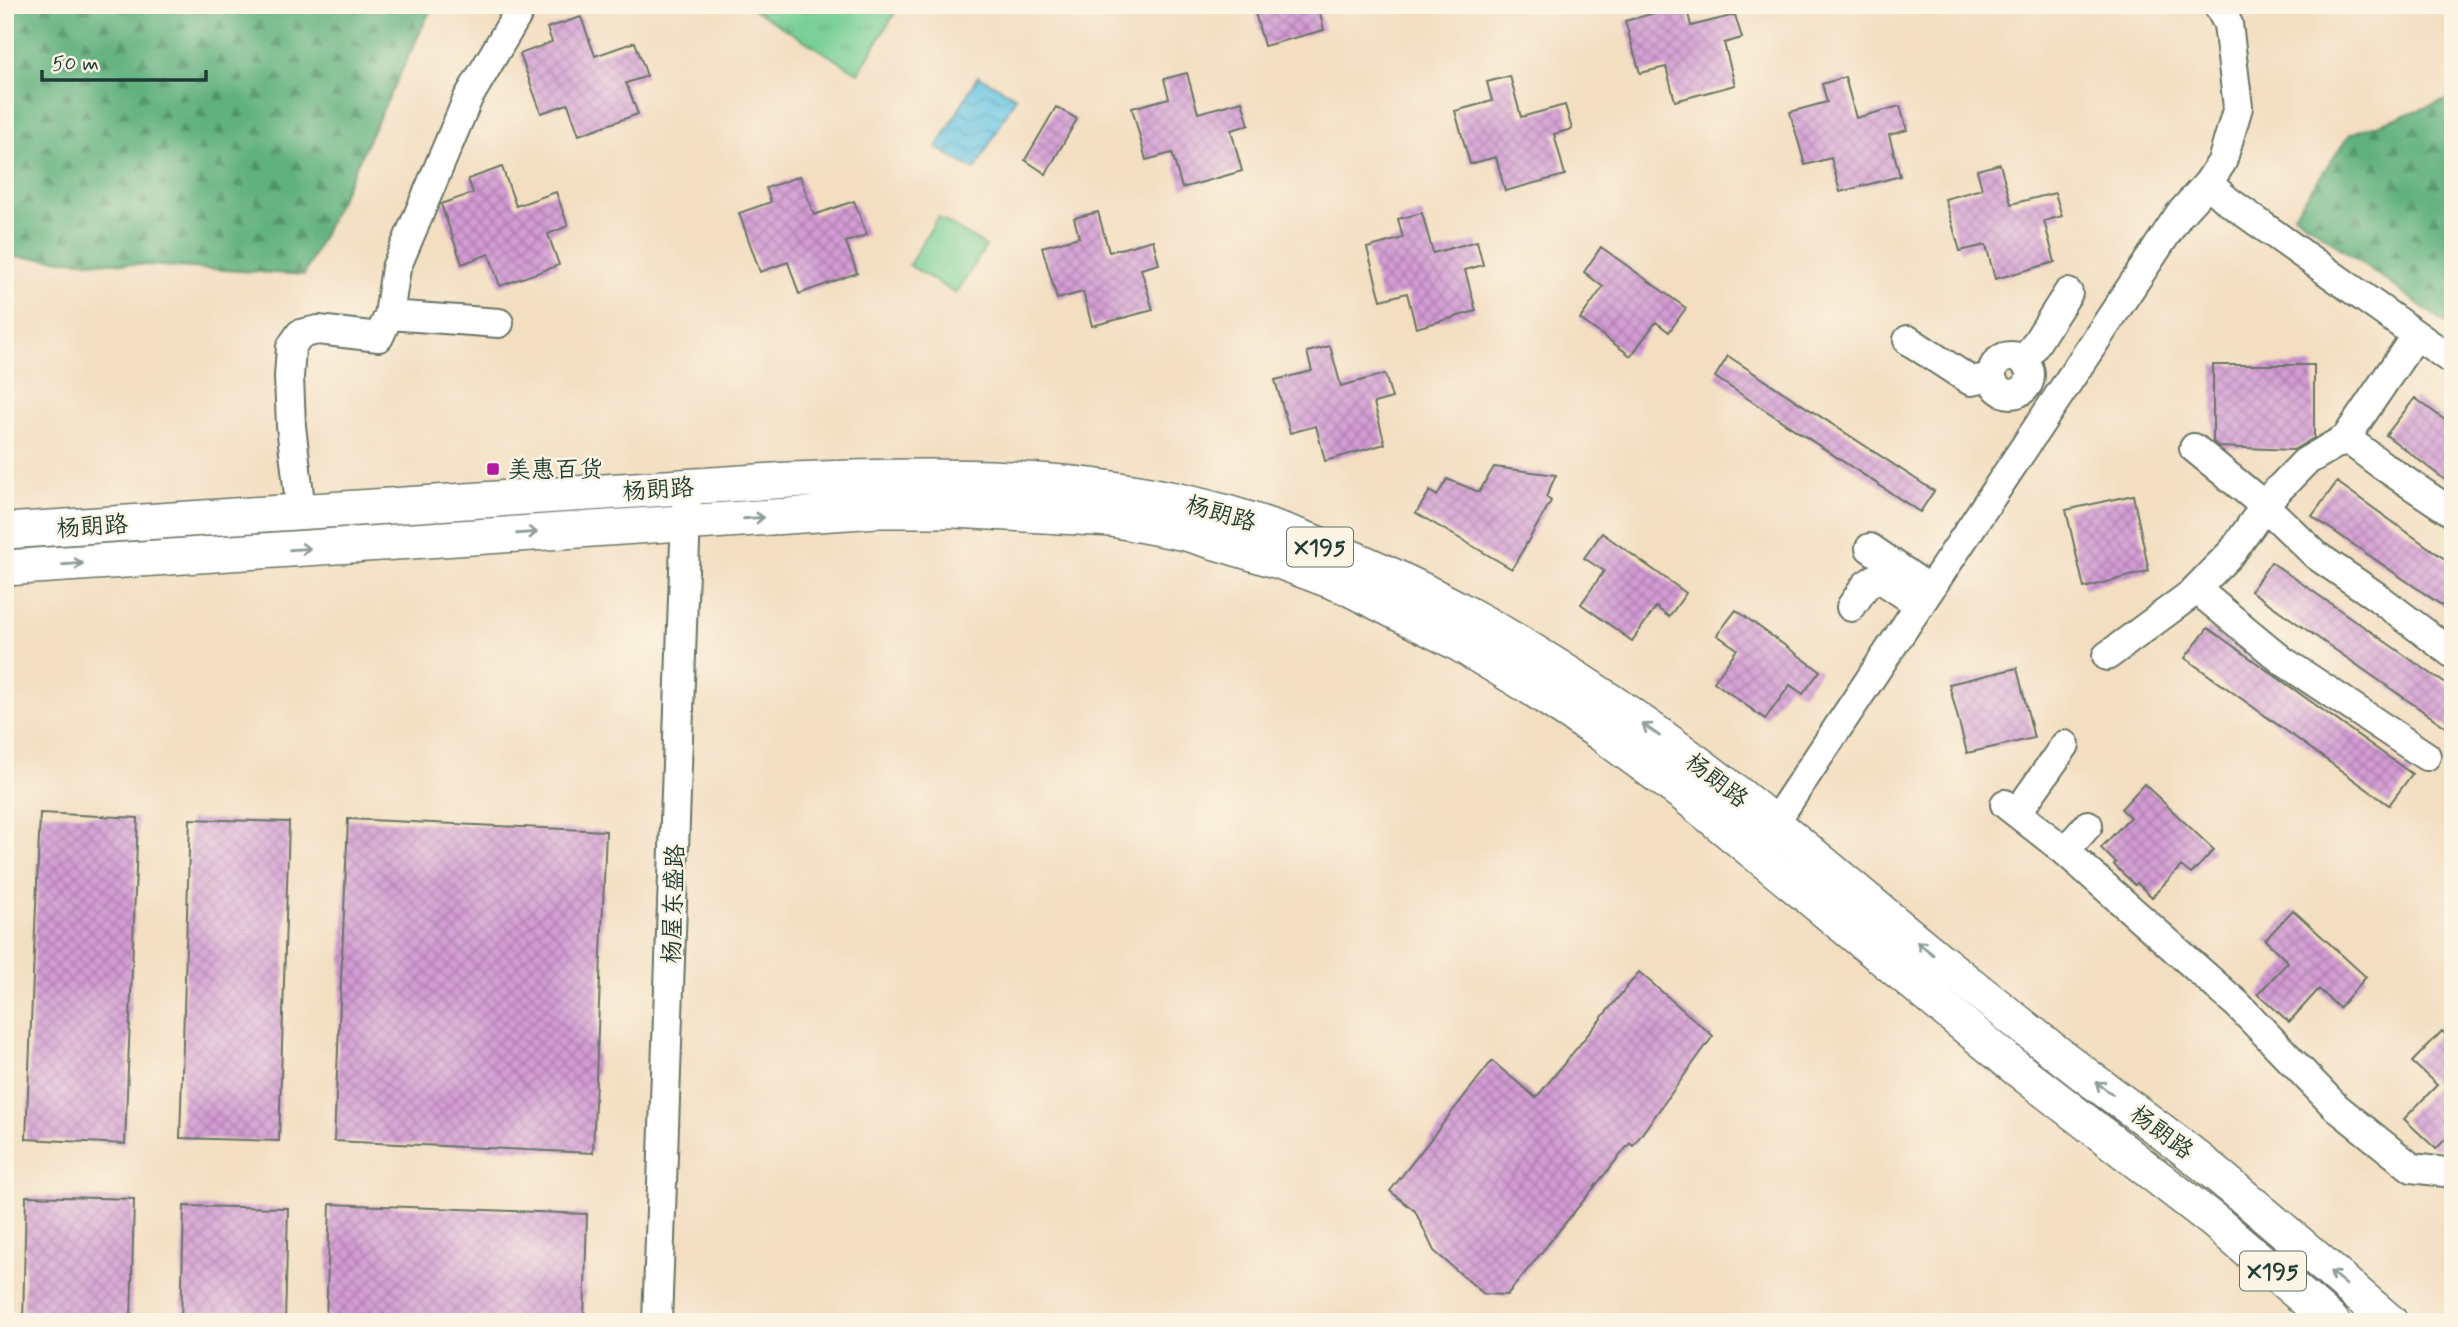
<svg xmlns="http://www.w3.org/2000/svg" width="2458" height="1327" font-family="Mynerve,'LXGW WenKai TC',sans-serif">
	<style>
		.grass { fill: url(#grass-tufts); stroke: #4a8664; stroke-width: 2 }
		.forest { fill: url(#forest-firs); stroke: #407759; stroke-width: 2 }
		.garden { fill: #76ce94; stroke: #4a8664; stroke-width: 2 }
		.water { fill: url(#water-waves); stroke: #42818c; stroke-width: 2 }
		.building { fill: url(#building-cross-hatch) }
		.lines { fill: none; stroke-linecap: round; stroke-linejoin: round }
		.minor-casing { stroke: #697565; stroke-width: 32 }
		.major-casing { stroke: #697565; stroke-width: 38 }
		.minor { stroke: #fff; stroke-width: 28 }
		.major { stroke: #fff; stroke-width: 35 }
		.oneway { stroke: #8f9e9a }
		.poi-dot { fill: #b5179e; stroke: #fcf5e5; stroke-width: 2.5 }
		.labels { text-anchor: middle; stroke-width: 5; stroke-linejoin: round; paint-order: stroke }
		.shield { fill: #fcf5e5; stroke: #617469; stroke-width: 2 }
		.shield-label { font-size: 23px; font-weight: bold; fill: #1f3d34 }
		.poi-label { font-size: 24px; fill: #1f3d34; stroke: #fcf5e5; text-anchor: start }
		.street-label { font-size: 24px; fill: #1f3d34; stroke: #fcf5e5 }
	</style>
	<defs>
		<pattern id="grass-tufts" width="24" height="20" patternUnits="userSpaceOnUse" patternTransform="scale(1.75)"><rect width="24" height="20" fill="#76ce94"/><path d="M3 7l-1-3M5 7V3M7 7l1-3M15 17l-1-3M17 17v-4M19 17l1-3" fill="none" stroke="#60a87a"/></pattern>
		<pattern id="forest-firs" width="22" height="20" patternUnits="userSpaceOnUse" patternTransform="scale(1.75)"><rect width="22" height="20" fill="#60b17e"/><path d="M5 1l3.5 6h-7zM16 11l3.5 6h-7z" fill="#4f9168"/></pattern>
		<pattern id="water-waves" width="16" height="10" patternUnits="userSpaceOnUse" patternTransform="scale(1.75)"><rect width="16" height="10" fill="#66c5e4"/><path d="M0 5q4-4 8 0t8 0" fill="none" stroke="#53a1ba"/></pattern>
		<pattern id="building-cross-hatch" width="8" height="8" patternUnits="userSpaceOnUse" patternTransform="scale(1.75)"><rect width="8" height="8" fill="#d39bd4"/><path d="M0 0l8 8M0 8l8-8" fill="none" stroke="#ab80ad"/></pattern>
	</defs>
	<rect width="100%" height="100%" fill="#fcf5e5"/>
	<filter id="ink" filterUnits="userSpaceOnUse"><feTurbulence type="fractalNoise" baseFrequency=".0143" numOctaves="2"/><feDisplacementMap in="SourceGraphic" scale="14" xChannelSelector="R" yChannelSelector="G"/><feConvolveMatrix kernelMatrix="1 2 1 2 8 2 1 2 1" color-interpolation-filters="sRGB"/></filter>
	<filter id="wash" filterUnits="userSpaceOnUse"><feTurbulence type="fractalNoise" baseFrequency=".00686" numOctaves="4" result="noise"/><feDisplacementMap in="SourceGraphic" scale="28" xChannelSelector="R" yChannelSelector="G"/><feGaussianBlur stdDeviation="1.57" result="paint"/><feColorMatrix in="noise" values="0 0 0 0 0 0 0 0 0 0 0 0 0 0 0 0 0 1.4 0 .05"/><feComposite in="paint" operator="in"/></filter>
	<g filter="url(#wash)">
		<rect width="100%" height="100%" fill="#f3dec1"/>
		<!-- grass -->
		<path class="grass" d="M746 5H900L858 73Z"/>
		<!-- forest -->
		<path class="forest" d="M5 5H433L304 275 5 256Z
			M2453 98V329L2294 214 2350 134Z"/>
		<!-- garden -->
		<path class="garden" d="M938 217 986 246 956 294 909 265Z"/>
		<!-- water -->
		<path class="water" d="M978 76 1016 97 975 170 937 148Z"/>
		<g id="blocks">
			<!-- building -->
			<path class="building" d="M1253 5H1318L1324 30 1264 46Z
				M1661 5H1686L1691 26 1735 15 1742 38 1724 43 1735 85 1675 101 1666 67 1640 73 1625 21 1662 11Z
				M581 17 595 56 635 42 647 76 626 83 638 114 579 135 568 104 541 113 520 54 552 42 547 28Z
				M1187 73 1198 113 1242 101 1249 125 1231 130 1242 171 1182 188 1172 153 1146 160 1132 108 1169 98 1164 79Z
				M1510 76 1521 117 1565 105 1572 129 1554 134 1565 175 1505 191 1496 157 1470 164 1455 111 1492 101 1487 82Z
				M1845 77 1856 118 1900 106 1907 130 1889 135 1900 176 1840 192 1831 158 1805 165 1790 112 1827 102 1822 84Z
				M1056 107 1077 119 1046 174 1025 160Z
				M2000 164 2011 204 2055 193 2062 216 2044 221 2055 262 1995 279 1986 245 1960 251 1945 199 1982 189 1977 170Z
				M502 167 516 206 556 192 568 226 548 234 559 265 500 286 489 254 462 264 441 204 473 193 468 179Z
				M800 176 814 215 854 201 867 235 846 242 857 273 799 294 788 262 760 272 739 213 771 202 766 188Z
				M1098 212 1109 252 1153 240 1159 264 1141 269 1153 310 1092 326 1083 292 1057 299 1042 247 1079 237 1074 218Z
				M1422 213 1433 253 1477 241 1483 265 1465 270 1476 311 1416 328 1407 293 1381 300 1367 248 1403 238 1398 219Z
				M1601 247 1686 308 1669 332 1656 322 1631 356 1580 319 1603 287 1584 272Z
				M1330 346 1341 386 1385 374 1392 398 1374 403 1385 444 1325 461 1316 426 1290 433 1275 380 1312 371 1307 352Z
				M1728 356 1934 491 1920 512 1715 377Z
				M2213 365H2314V438L2293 450 2219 447 2213 442Z
				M2415 398 2453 426V486L2386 435Z
				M1494 467 1556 475 1546 497 1551 501 1512 569 1416 513 1430 491 1437 496 1447 479 1479 492Z
				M2337 482 2453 565V613L2312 516Z
				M2133 495 2149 571 2084 588 2066 510Z
				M1602 533 1686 593 1669 617 1656 607 1632 641 1581 604 1604 571 1584 558Z
				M2271 562 2453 689V732L2251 591Z
				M1736 610 1820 671 1803 694 1790 685 1765 719 1714 682 1737 649 1717 635Z
				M2208 628 2412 774 2389 805 2185 658Z
				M2017 668 2034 738 1967 753 1949 684Z
				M2144 784 2214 850 2191 874 2181 866 2152 897 2137 883 2135 885 2114 865 2116 863 2101 848 2130 817 2121 809Z
				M40 813 138 818 125 1144 26 1139Z
				M190 819 289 822 279 1141 180 1138Z
				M348 819 606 831 593 1153 334 1141Z
				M2293 910 2366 977 2339 1008 2319 989 2289 1022 2258 994 2288 962 2265 940Z
				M1639 972 1713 1036 1633 1146 1630 1143 1507 1295 1484 1294 1434 1251 1415 1211 1390 1191 1492 1061 1536 1098Z
				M2442 1031 2453 1041V1131L2436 1149 2404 1119 2437 1085 2412 1062Z
				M26 1196 134 1199 131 1322H23Z
				M330 1204 587 1214 584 1322H326Z
				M184 1206 288 1208 285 1322H181Z"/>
		</g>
	</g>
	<g filter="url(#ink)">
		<use href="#blocks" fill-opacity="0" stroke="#697565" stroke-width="2"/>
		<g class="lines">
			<defs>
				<path id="minor" d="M2208 183 2228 201 2453 361
					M389 315 396 268 468 98 523 5
					M1908 340 1971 381 1992 377
					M1992 375a19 19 0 1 1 38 0a19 19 0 1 1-38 0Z
					M2024 362 2068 293
					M2346 438 2416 335
					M2194 448 2265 506 2317 556 2376 596 2453 654
					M301 512 291 426 289 377 291 347 300 334 318 330 379 337 389 315 499 323
					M1870 548 1922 584
					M2196 589 2283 661 2426 756
					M1851 607 1866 585 1878 577 1920 605
					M2107 656 2191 594 2233 551 2271 497 2305 462 2346 438 2383 466 2453 513
					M2005 804 2065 851 2238 1005 2336 1107 2412 1168 2453 1173
					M2017 813 2065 745
					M1763 840 2179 215 2208 183 2222 162 2238 107 2228 24 2218 5
					M2065 851 2088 825
					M657 1322 687 487"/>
				<path id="major" d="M5 531 789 480C936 474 1084 472 1227 513 1400 563 1561 661 1704 768 1784 828 1859 895 1937 958 1986 997 2034 1036 2084 1074 2124 1104 2165 1132 2204 1164 2267 1215 2328 1269 2390 1322
					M5 568 878 510H955L1112 519 1186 533 1279 561 1345 586 1458 643 1529 686 1599 732 1686 796 2020 1071 2214 1221 2332 1322"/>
			</defs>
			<!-- minor casing -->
			<use href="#minor" class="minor-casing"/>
			<!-- major casing -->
			<use href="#major" class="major-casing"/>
			<!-- minor -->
			<use href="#minor" class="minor"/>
			<!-- major -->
			<use href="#major" class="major"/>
		</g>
		<!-- one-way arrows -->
		<defs><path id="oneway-shaft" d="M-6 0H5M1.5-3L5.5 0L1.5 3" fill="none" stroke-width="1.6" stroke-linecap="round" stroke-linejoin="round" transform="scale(1.75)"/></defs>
		<g class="oneway">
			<use href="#oneway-shaft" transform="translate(754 518) rotate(-4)"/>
			<use href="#oneway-shaft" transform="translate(527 533) rotate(-4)"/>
			<use href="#oneway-shaft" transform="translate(300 549) rotate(-4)"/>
			<use href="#oneway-shaft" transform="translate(73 564) rotate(-4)"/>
			<use href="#oneway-shaft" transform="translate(1651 730) rotate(-144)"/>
			<use href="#oneway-shaft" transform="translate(1925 948) rotate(-141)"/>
			<use href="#oneway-shaft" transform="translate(2104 1088) rotate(-144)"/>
			<use href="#oneway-shaft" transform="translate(2338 1278) rotate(-140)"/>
		</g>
	</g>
	<!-- markers -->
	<rect class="poi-dot" x="486" y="462" width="14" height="14" rx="3.5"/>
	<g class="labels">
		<!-- shield labels -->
		<g class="shield">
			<rect x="1287" y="527.5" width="66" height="39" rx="5"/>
			<rect x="2240" y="1251.5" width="66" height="39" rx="5"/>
		</g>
		<g class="shield-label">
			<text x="1320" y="555">X195</text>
			<text x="2273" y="1279">X195</text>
		</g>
		<!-- poi labels -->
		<g class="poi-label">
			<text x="507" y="477">美惠百货</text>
		</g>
		<!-- street labels -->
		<g class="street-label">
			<text transform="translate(658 489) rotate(-4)" y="8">杨朗路</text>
			<text transform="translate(1221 513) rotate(16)" y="8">杨朗路</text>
			<text transform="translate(92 526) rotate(-4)" y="8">杨朗路</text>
			<text transform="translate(1717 780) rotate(38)" y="8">杨朗路</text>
			<text transform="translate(673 904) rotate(-88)" y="8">杨屋东盛路</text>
			<text transform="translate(2162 1132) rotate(37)" y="8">杨朗路</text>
		</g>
	</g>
	<!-- margin -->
	<rect width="2458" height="1327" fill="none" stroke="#fcf5e5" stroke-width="28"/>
	<!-- scale -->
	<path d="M42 70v10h164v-10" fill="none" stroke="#1f3d34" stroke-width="3.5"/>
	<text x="52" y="70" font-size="21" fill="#1f3d34" stroke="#fcf5e5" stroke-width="5" paint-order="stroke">50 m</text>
</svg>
